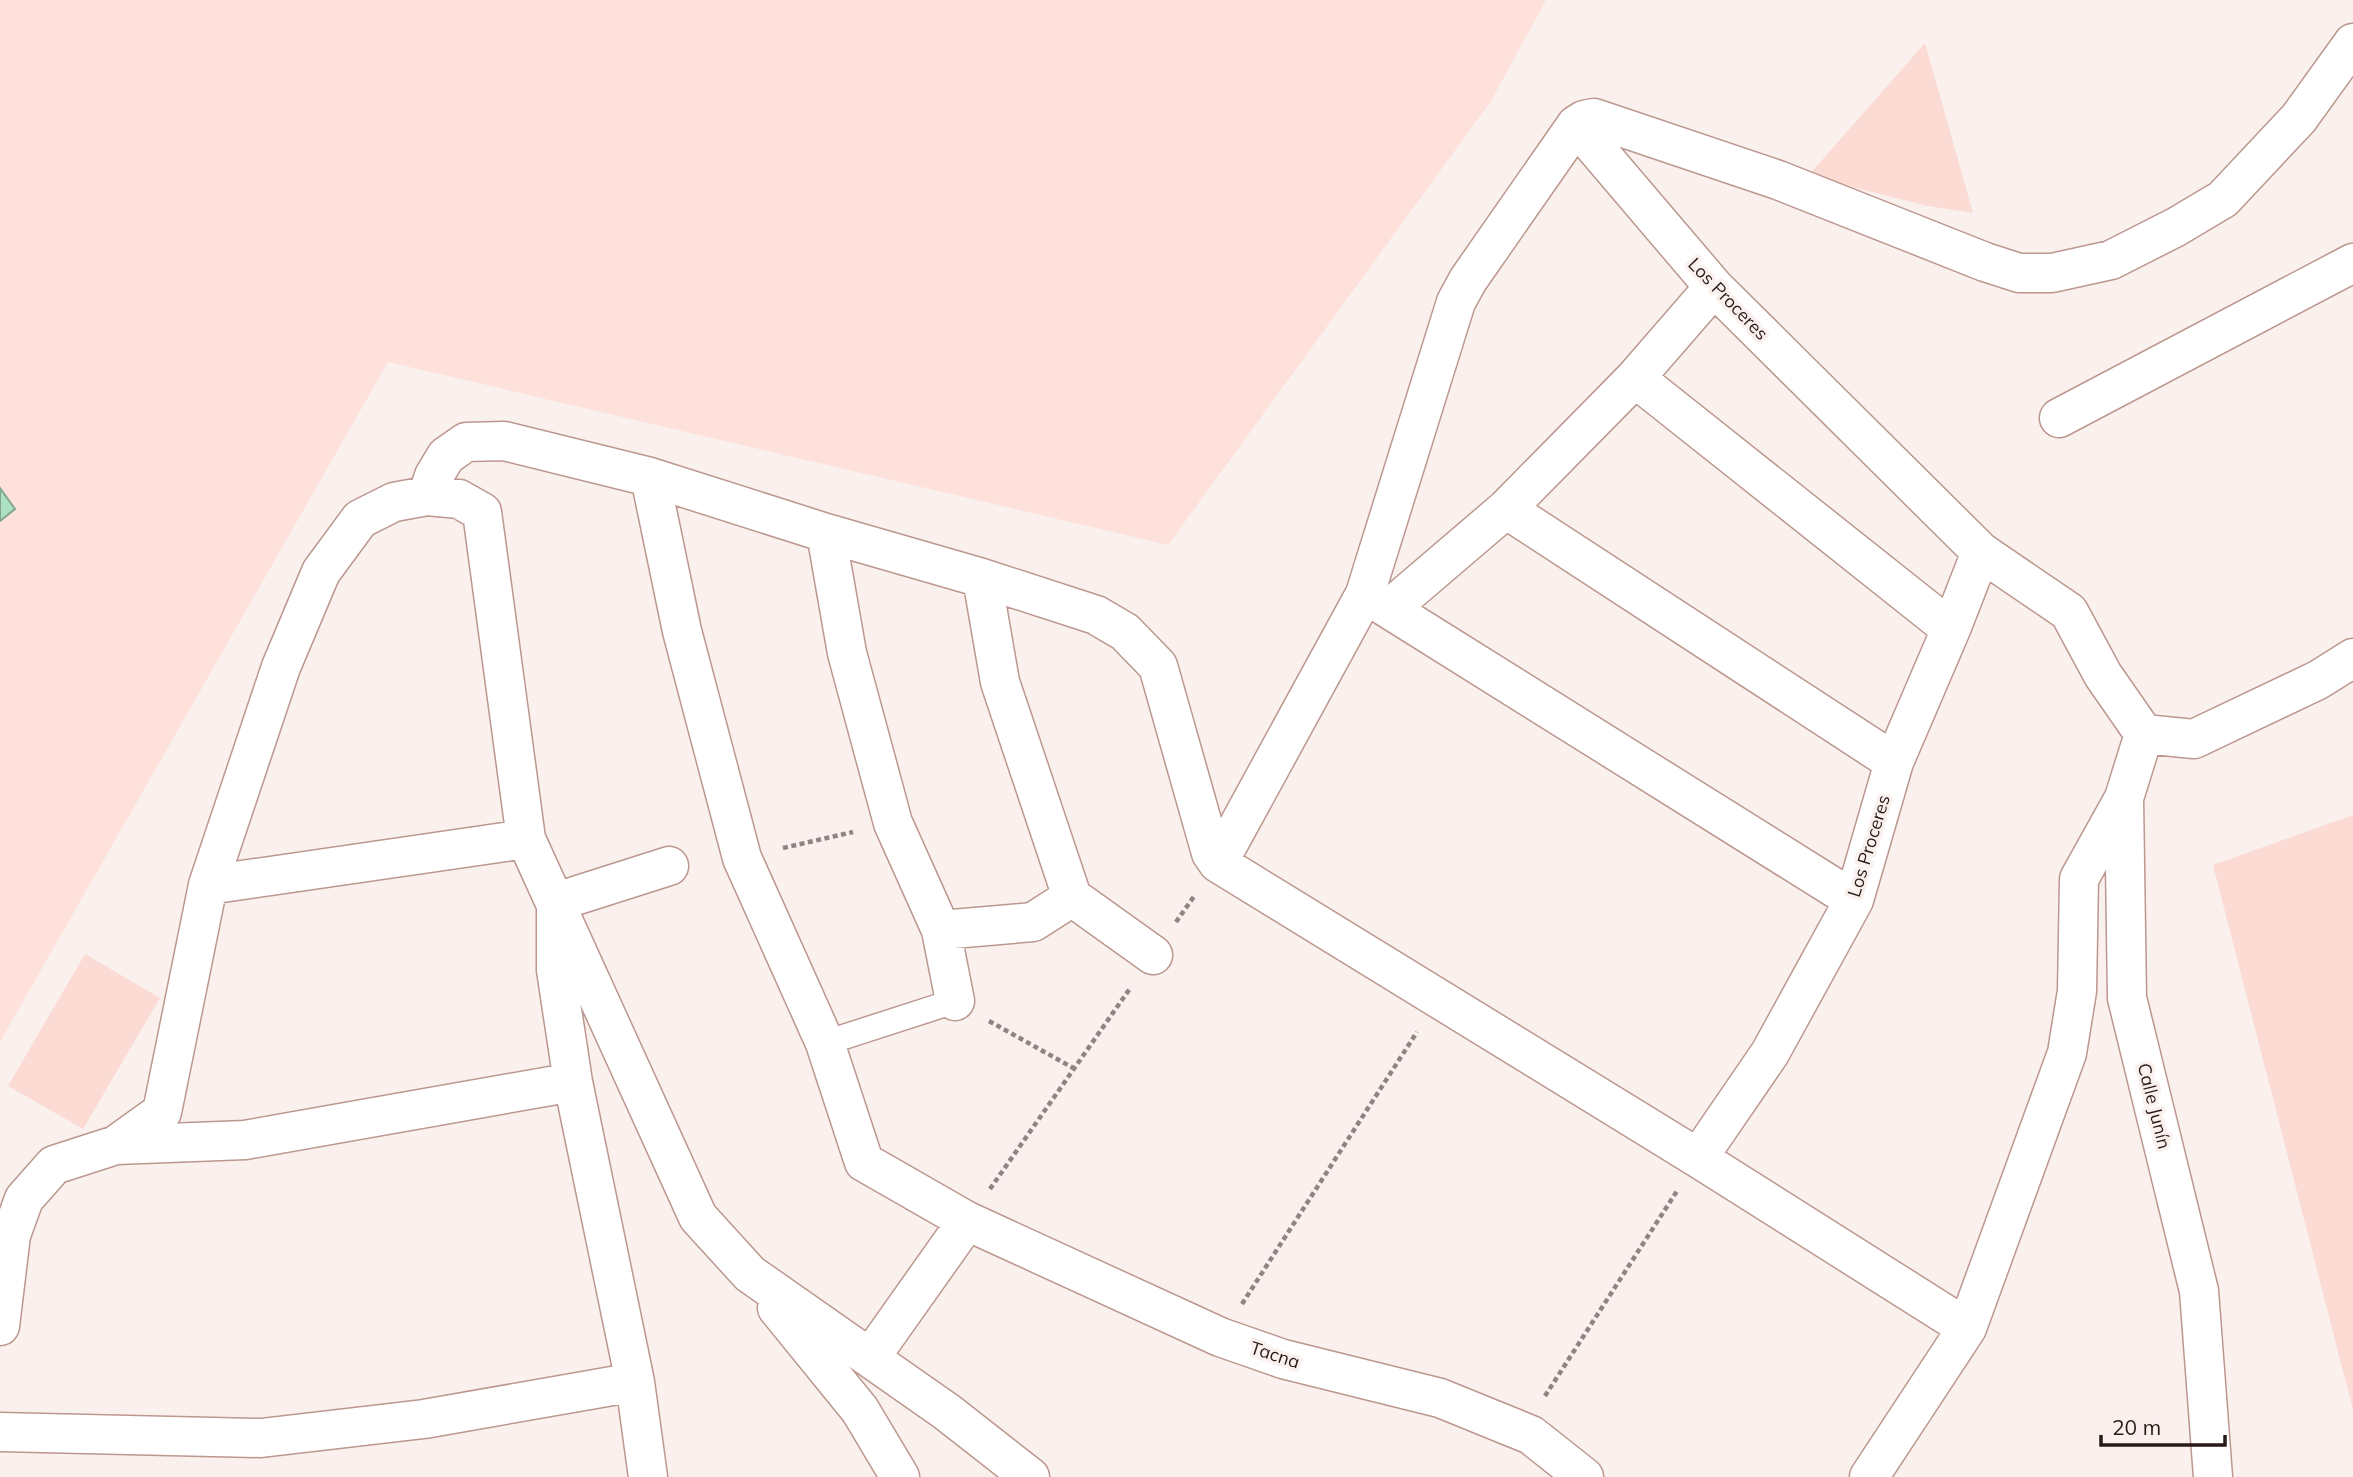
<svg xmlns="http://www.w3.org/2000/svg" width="2353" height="1477" font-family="Mulish,sans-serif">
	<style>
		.built { fill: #fee1da }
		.green { fill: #fbdbd3 }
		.water { fill: #ace1c2; stroke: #84a58f; stroke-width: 2 }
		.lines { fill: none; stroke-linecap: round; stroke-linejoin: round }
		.lane-casing { stroke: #bc978e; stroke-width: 27 }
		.street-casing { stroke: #bc978e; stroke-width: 41 }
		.path { stroke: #8f8481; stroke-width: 4.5; stroke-dasharray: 5 3.5; stroke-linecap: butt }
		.lane { stroke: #fff; stroke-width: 24 }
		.street { stroke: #fff; stroke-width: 38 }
		.labels { text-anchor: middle; stroke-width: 7; stroke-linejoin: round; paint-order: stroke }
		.street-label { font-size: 18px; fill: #281a17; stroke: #faf1ef }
	</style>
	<rect width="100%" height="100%" fill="#faf1ef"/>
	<!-- built -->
	<path class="built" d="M0 0H1546L1491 101 1168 545 388 362 0 1042Z"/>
	<!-- green -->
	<path class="green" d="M1925 43 1973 213 1928 206 1808 176Z
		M2353 815V1410L2213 865Z
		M85 954 160 998 83 1129 8 1086Z"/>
	<!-- water -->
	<path class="water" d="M0 488 15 509 0 521Z"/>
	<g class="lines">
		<defs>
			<path id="lane" d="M825 1043 955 1001"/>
			<path id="street" d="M1576 125 1714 287 1981 552 2069 612 2103 675 2144 734 2194 739 2318 680 2353 658
				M1635 378 1951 629
				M2059 418 2353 263
				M650 477 682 631 742 858 825 1043 864 1162 967 1221 1220 1337 1283 1359 1440 1398 1531 1435 1584 1477
				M427 496 434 476 446 456 466 442 504 441 650 477 826 533 982 578 1096 615 1125 632 1158 666 1211 853 1218 863 1698 1158 1967 1328
				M1506 509 1894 762
				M826 533 847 653 893 823 941 930 955 1001
				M982 578 1000 682 1072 897 1153 955
				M1365 594 1854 900
				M1389 609 1506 509 1635 378 1714 287
				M2144 734 2124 798 2127 998 2199 1291 2213 1477
				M1218 863 1365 594 1456 302 1468 280 1576 125 1584 120 1594 118 1778 180 1985 262 2019 273H2052L2111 260 2176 227 2223 199 2299 118 2353 43
				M208 885 526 839
				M941 930 1033 922 1072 897
				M116 1145 245 1140 573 1082
				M1698 1158 1770 1053 1854 900 1894 762 1951 629 1981 552
				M777 1308 860 1410 900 1477
				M0 1326 11 1235 24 1199 54 1165 116 1145 162 1112 208 885 281 667 321 572 360 519 394 502 427 496 459 499 482 512 526 839 698 1217 750 1274 947 1412 1030 1477
				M870 1358 967 1221
				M0 1432 261 1438 424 1419 635 1382
				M648 1477 635 1382 573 1082 556 970V902L669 866
				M1869 1477 1967 1328 2067 1053 2077 991 2079 879 2123 800"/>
		</defs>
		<!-- lane casing -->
		<use href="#lane" class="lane-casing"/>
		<!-- street casing -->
		<use href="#street" class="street-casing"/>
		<!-- path -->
		<path class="path" d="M783 848 853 832
			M1176 922 1195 895
			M989 1021 1075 1069
			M990 1189 1131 987
			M1242 1304 1417 1032
			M1545 1396 1677 1191"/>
		<!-- lane -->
		<use href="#lane" class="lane"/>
		<!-- street -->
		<use href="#street" class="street"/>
	</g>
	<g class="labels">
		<!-- street labels -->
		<g class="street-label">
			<text transform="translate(1728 299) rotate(46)" y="6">Los Proceres</text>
			<text transform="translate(1869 846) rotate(-73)" y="6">Los Proceres</text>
			<text transform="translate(2154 1106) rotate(76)" y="6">Calle Junín</text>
			<text transform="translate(1275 1355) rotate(18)" y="6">Tacna</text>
		</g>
	</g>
	<!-- scale -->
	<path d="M2101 1435v10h124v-10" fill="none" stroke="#281a17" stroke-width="3.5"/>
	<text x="2112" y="1435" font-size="21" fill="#281a17" stroke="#faf1ef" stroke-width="5" paint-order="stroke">20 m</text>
</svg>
